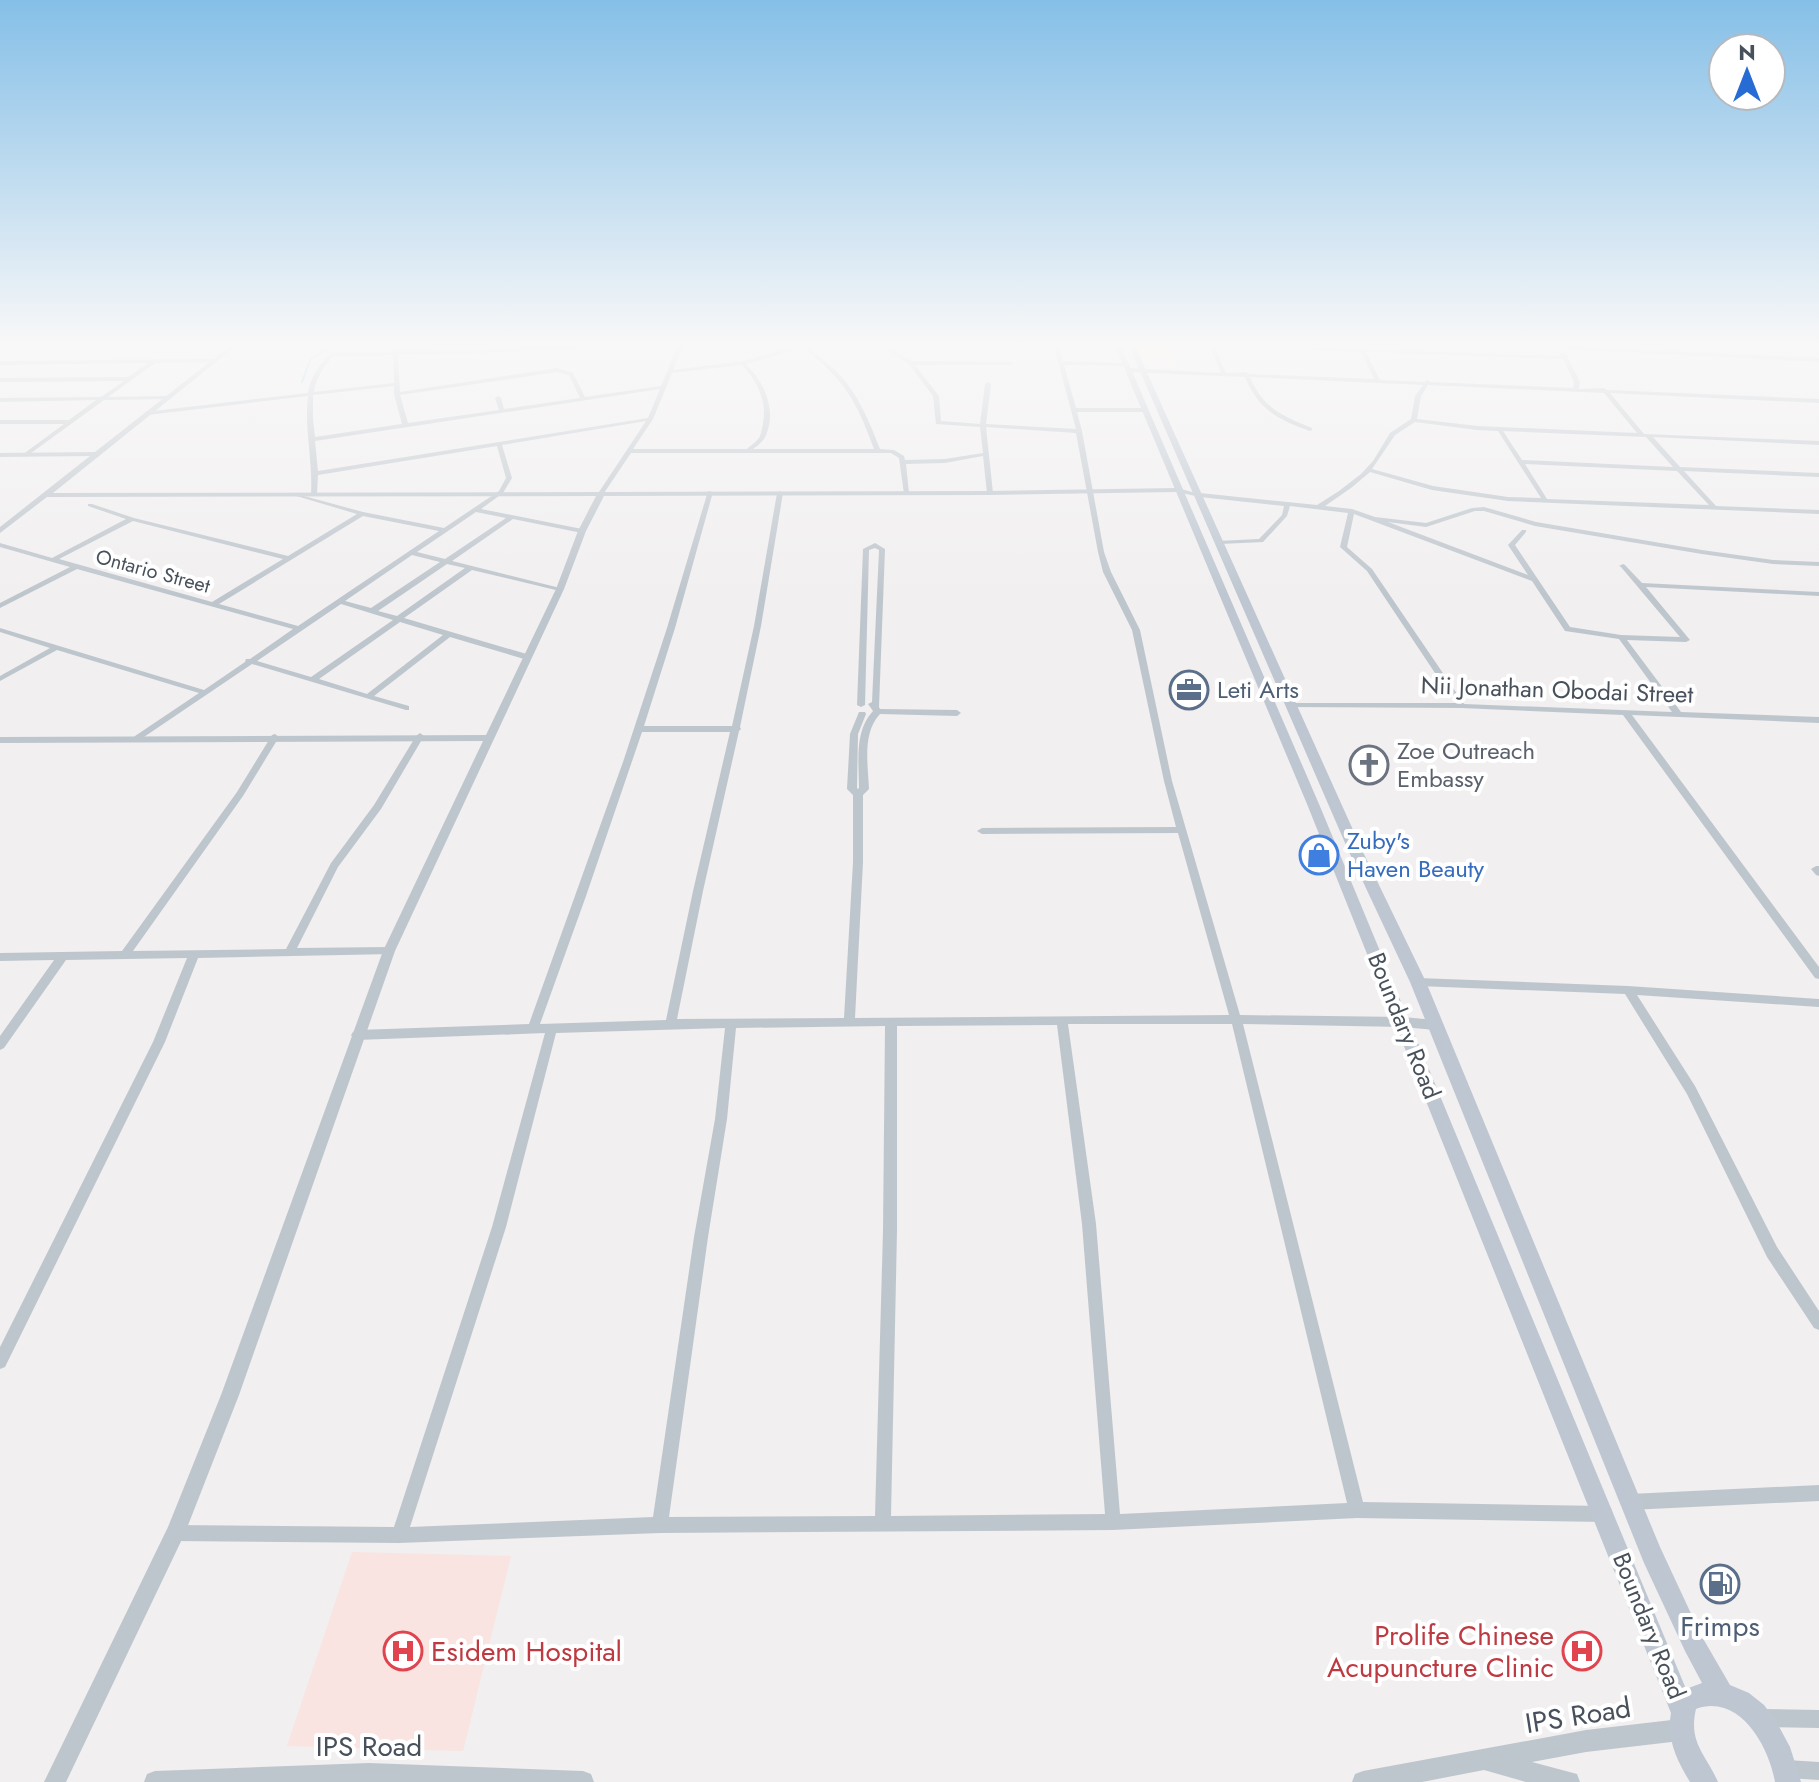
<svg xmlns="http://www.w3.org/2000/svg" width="1819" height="1782" font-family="Jost,sans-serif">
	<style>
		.commercial { fill: #fbf6ea }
		.medical { fill: #f9e4e1 }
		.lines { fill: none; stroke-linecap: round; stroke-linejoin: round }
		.stream { stroke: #91d0e5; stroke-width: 2 }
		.minor { fill: #bec6cd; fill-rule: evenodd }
		.tertiary { fill: #bec6cd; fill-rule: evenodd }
		.secondary { fill: #bec7d1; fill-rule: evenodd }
		.labels { text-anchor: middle; stroke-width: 8; stroke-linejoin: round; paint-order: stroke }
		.far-street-label { font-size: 20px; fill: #48515b; stroke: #fff }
		.service-label { font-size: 24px; fill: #4e5e75; stroke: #fff; text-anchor: start }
		.street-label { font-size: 24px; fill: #48515b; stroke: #fff }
		.worship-label { font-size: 24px; fill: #5b616d; stroke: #fff; text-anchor: start }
		.shop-label { font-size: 24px; fill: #366cbe; stroke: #fff; text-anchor: start }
		.near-service-label { font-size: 28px; fill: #4e5e75; stroke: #fff }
		.near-health-label { font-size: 28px; fill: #be3a42; stroke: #fff; text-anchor: end }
		.near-street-label { font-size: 28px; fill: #48515b; stroke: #fff }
	</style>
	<rect width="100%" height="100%" fill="#f1efef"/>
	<!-- commercial -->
	<path class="commercial" d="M1136 346H1174L1177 367 1145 366Z"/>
	<!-- medical -->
	<path class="medical" d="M352 1552 511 1556 463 1751 287 1746Z"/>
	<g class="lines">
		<!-- stream -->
		<path class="stream" d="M302 382 310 360 330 346"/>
		<!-- minor -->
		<path class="minor" d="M588 346H689L682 348 673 370 743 361 800 346H807C815 354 827 362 836 371 858 393 869 421 880 449L894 450 904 456 905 460 945 459 983 453 980 427 936 424 933 396 909 364 880 346H885L912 361 1013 362 1011 365H915L939 396 941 421 980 424 985 384 988 382 991 384 986 424 1076 429 1054 346H1058L1063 361 1127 363 1125 366 1064 365 1076 408H1145L1148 410 1145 412H1077L1082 431 1104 552 1111 572 1140 630 1172 781 1240 1015 1403 1017 1435 1020 1439 1022 1441 1025 1439 1028 1435 1030 1403 1027 1243 1024 1363 1502 1605 1506 1611 1508 1613 1514 1611 1520 1605 1522 1357 1518 1113 1530 660 1533 399 1543 175 1541 169 1539 167 1533 169 1527 175 1525 394 1527 492 1227 545 1033 357 1040 353 1038 351 1035 353 1032 357 1030 529 1024 623 762 667 628 708 491 713 492 675 628 644 726H732L754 626 777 493 780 491 783 493 761 626 740 727 741 729 739 731 703 891 677 1019 844 1018 853 862V795L847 789 850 734 859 712H865L866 714 858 734 857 788 858 789 859 788C859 762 854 731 873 711L868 704 872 702 879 550 875 548 869 550 865 705 861 707 857 705 863 549 875 543 885 549 879 707 880 709 957 710 961 713 957 716 880 714C862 733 868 765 869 789L863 795V862L855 1018 1229 1015 1178 833 982 834 977 831 982 828 1176 827 1164 781 1132 630 1103 572 1098 552 1076 433 986 427 993 493 990 495 987 493 983 456 945 463 906 464 909 493 904 494 899 458 891 453H631L604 493 602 494 599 492 646 421 502 445 512 478 503 493 481 509 582 529 585 531 582 533 513 519 452 561 564 589 560 591 472 570 404 618 530 655 531 657 530 659H524L450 637 374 696 409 706V710H406L252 664 138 741 134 738 135 736 199 693 57 650 0 681V676L50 648 0 632V628L204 690 245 662 246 659H250L293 629 77 569 0 608V603L70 567 0 547V543L52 558 126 519 88 506V504H92L134 518 288 556 357 514 293 495V493L363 512 444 528 499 491 506 478 497 446 318 475 317 494 314 496 311 494C313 461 304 427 308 396L147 415 145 414V412L308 393C311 376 320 363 332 353L518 349 520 352 398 355 400 392 557 368 573 373 585 397 661 386 677 348 523 350 520 348 523 346ZM803 348C845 380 856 400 874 449H753C758 445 764 441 766 435 777 410 764 382 746 364ZM393 355 394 383 314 392C316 377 324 367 333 356ZM742 365C757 381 767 400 763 423 763 424 761 434 760 436 758 441 751 445 747 449H633L653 419 672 373ZM557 372 569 375 580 398 504 409 501 398 498 396 495 398 499 410 408 423 400 395ZM394 386V394L402 424 315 437 313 419V395ZM660 389 648 418 318 471 315 441ZM476 512 506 518 445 559 417 552ZM363 516 439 531 298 626 219 604ZM133 521 283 559 212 602 59 559ZM412 555 440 562 371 608 345 601ZM447 564 465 568 397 616 378 611ZM341 604 393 620 311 677 257 661ZM400 622 443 635 367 694 319 679ZM642 732H730L693 891 666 1020 540 1024 586 896ZM1068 1024H1232L1347 1503 1120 1514 1096 1224ZM1057 1025 1082 1224 1105 1514 891 1516 897 1231V1026ZM885 1026 883 1231 875 1516 669 1517 708 1237 727 1119 736 1028ZM725 1028 715 1119 694 1237 653 1517 410 1527 506 1227 556 1033Z
			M1210 346H1214L1226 373 1246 372 1249 374 1374 379 1361 352 1251 347 1249 346 1562 356 1560 354 1563 352 1566 354 1580 382 1579 389 1604 388 1607 390 1819 399V403L1610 393 1644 434 1819 441V445L1653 437 1680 467 1819 473V477L1684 471 1716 506 1819 510V514L1508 501 1432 490 1370 472 1351 488 1325 506 1352 509 1375 517 1426 523 1472 508 1484 507 1536 522 1702 550 1773 560 1819 562V566L1773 564 1702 554 1535 526 1484 511H1475L1426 527 1388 522 1528 575 1508 545 1522 530H1526V532L1515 545 1570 627 1621 635 1680 637 1621 567 1619 566 1623 564 1625 565 1642 583 1819 592V596L1646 587 1690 640 1686 642 1627 640 1681 712 1819 717V723L1632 715 1819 967V979L1815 978 1623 715 1461 708 1290 707V703H1455L1367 571 1340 547 1348 513 1290 506 1287 516 1263 542 1220 544 1218 543V541L1259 539 1282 515 1284 506 1200 497 1197 495 1200 493 1317 505 1339 491 1361 474 1373 461 1390 433 1411 419 1415 396 1423 385 1250 377C1263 408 1282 416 1312 428V430L1310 431C1278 420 1258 409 1245 377L1128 372 1125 370 1128 368 1221 373ZM1366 352 1563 359 1574 382 1573 388 1430 382 1427 380 1425 382 1380 380ZM1428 385 1604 393 1637 433 1477 426 1417 419 1421 396ZM1415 422 1477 430 1498 431 1541 498 1508 497 1433 486 1372 469 1395 435ZM1503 431 1646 437 1673 467 1522 460ZM1525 464 1677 471 1709 505 1547 499ZM1354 514 1532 581 1565 631 1619 639 1672 712 1464 704 1372 569 1347 547Z
			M1559 346 1819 358V362L1560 349 1557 347Z
			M215 359 217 362 155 363 108 397 167 396 169 397V399L104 400 27 456 22 455 64 424H0V420H69L96 400 0 402V398L101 397 124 381 0 382V378L128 377 148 363 0 365V361Z
			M420 733 424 736 381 809 338 867 297 948 389 947 393 948 394 951 393 954 198 958 165 1042 5 1367 0 1369V1347L153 1042 187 958 66 960 4 1048 0 1050V1036L54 960 0 961V953L122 951 237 792 272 735 275 734 279 737 243 796 133 951 286 949 331 863 374 805 416 736Z
			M1816 866H1819V876L1816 875 1811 869Z
			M1418 978 1628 986 1819 999V1007L1637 995 1695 1086 1777 1247 1819 1311V1330L1814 1328 1767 1257 1687 1094 1625 994 1418 986 1414 985 1413 982 1414 979Z
			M1819 1485V1501L1630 1510 1624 1508 1622 1502 1624 1496 1630 1494Z
			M1761 1709 1819 1710V1728L1761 1727 1755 1724 1752 1718 1755 1712Z
			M1787 1760 1819 1762V1780L1787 1778 1781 1775 1778 1769 1781 1763Z"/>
		<!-- tertiary -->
		<path class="tertiary" d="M230 346H236L53 493 599 492 602 490 605 492 990 491 1177 488 1204 495 1200 497 1177 492 990 495 604 496 586 531 564 589 395 951 239 1395 185 1533 66 1782H44L168 1527 221 1395 383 951 483 741 0 743V737L486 735 556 589 578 531 596 496 47 497 0 533V527L90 456 0 457V453L95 452Z
			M1680 1719 1688 1722 1691 1730 1688 1738 1680 1741 1586 1752 1532 1762 1577 1774 1580 1782H1526L1484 1770 1422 1782H1352L1355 1774 1363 1771 1586 1730Z
			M369 1763 583 1771 591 1774 594 1782H144L147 1774 155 1771Z"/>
		<!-- secondary -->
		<path class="secondary" d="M1115 346H1121L1319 804 1686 1689 1702 1683 1685 1651 1644 1563 1410 982 1349 852 1129 346H1135L1363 852 1426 982 1660 1547 1701 1635 1730 1685 1749 1693 1764 1705 1776 1721 1790 1747 1801 1782H1775C1769 1747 1740 1693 1696 1709 1688 1743 1706 1754 1718 1782H1690C1677 1761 1666 1738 1671 1713L1307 804Z"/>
	</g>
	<!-- sky -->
	<linearGradient id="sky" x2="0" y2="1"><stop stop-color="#85bfe7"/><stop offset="0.58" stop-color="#f9f8f8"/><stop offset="1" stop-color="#f9f8f8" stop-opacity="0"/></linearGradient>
	<rect width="1819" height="595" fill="url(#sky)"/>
	<!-- icons -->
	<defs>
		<symbol id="office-ring" viewBox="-11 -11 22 22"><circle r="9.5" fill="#fff" stroke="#5c6f8a" stroke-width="1.5"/><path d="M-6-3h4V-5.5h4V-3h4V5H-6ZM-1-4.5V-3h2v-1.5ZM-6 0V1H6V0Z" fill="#5c6f8a"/></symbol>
		<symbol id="church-ring" viewBox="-11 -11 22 22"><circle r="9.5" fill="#fff" stroke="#6b7280" stroke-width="1.5"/><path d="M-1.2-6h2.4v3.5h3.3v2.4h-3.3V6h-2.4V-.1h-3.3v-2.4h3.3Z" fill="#6b7280"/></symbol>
		<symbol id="shop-ring" viewBox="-11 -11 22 22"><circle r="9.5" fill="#fff" stroke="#3f7fe0" stroke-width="1.5"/><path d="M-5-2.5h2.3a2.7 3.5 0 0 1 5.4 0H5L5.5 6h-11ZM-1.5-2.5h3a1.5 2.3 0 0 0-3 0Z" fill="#3f7fe0"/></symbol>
		<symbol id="fuel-ring" viewBox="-11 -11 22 22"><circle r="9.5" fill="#fff" stroke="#5c6f8a" stroke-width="1.5"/><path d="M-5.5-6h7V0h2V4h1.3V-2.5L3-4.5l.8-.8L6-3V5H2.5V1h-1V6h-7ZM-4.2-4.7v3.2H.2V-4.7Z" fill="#5c6f8a"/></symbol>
		<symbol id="hospital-ring" viewBox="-11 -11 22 22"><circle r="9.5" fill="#fff" stroke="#e0444e" stroke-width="1.5"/><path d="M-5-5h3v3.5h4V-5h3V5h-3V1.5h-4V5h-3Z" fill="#e0444e"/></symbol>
	</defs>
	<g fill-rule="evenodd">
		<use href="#office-ring" x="1167" y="668" width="44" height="44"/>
		<use href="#church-ring" x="1347" y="743" width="44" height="44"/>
		<use href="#shop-ring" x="1297" y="833" width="44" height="44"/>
		<use href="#fuel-ring" x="1698" y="1562" width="44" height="44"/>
		<use href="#hospital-ring" x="381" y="1629" width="44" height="44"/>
		<use href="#hospital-ring" x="1560" y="1629" width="44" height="44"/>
	</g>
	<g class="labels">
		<!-- far-street labels -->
		<g class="far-street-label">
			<text transform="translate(153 571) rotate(15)" y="7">Ontario Street</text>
		</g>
		<!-- service labels -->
		<g class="service-label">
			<text x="1217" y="698">Leti Arts</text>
		</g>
		<!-- street labels -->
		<g class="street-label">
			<text transform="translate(1557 690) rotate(2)" y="8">Nii Jonathan Obodai Street</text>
			<text transform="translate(1404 1026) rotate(68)" y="8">Boundary Road</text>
			<text transform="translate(1649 1626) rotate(68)" y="8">Boundary Road</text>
		</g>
		<!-- worship labels -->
		<g class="worship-label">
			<text x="1397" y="759">Zoe Outreach<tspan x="1397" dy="28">Embassy</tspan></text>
		</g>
		<!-- shop labels -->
		<g class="shop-label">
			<text x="1347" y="849">Zuby's<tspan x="1347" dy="28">Haven Beauty</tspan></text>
		</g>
		<!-- near-service labels -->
		<g class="near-service-label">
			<text x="1720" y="1636">Frimps</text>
		</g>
		<!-- near-health labels -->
		<g class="near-health-label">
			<text x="1554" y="1645">Prolife Chinese<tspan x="1554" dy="32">Acupuncture Clinic</tspan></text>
			<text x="431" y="1661" text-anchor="start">Esidem Hospital</text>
		</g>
		<!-- near-street labels -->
		<g class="near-street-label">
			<text transform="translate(1578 1715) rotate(-9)" y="10">IPS Road</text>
			<text x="369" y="1756">IPS Road</text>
		</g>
	</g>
	<!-- north arrow -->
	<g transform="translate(1747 72)"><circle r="38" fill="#ffffff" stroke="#b6b9bd" stroke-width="2"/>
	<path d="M0-6L14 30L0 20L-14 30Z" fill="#276bd4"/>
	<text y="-12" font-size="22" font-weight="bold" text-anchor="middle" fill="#48515b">N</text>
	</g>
</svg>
